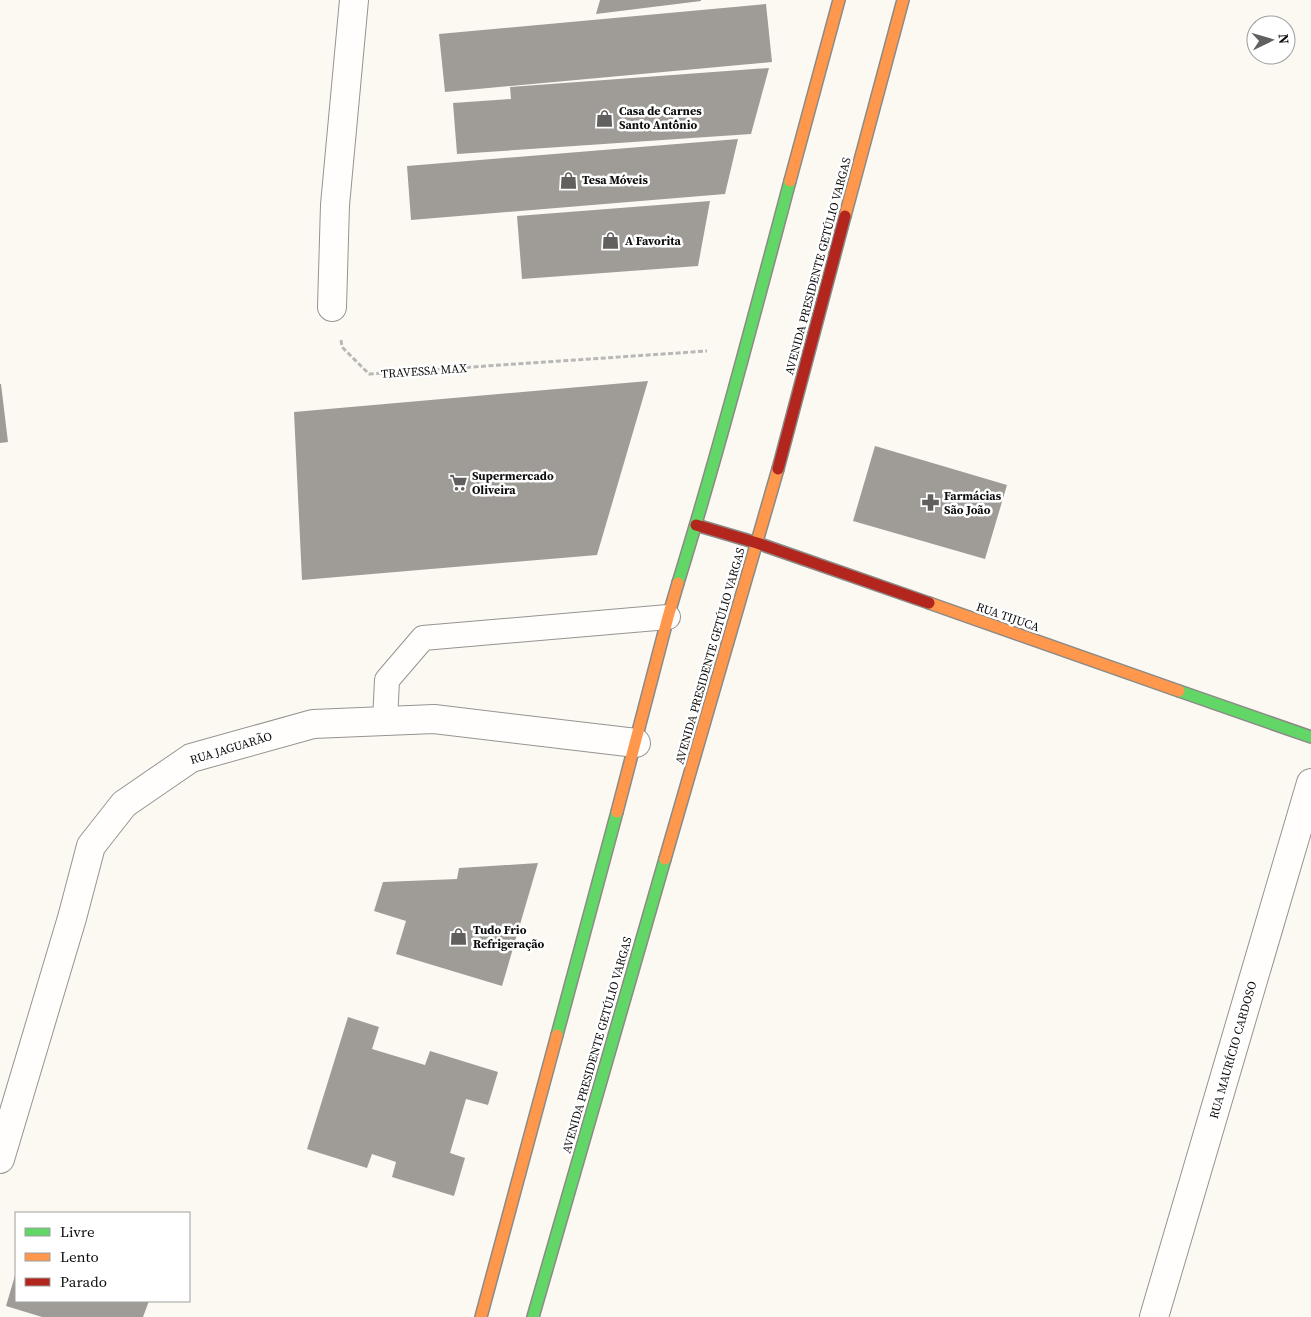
<svg xmlns="http://www.w3.org/2000/svg" width="1311" height="1317" font-family="'Source Serif 4',serif">
	<style>
		.building { fill: #9f9c98 }
		.lines { fill: none; stroke-linecap: round; stroke-linejoin: round }
		.lane-casing { stroke: #959491; stroke-width: 26 }
		.street-casing { stroke: #959491; stroke-width: 30 }
		.fast-casing { stroke: #8c8a87; stroke-width: 14 }
		.slow-casing { stroke: #8c8a87; stroke-width: 14 }
		.jam-casing { stroke: #8c8a87; stroke-width: 14 }
		.path { stroke: #b8b8b6; stroke-width: 3; stroke-dasharray: 5 2.5; stroke-linecap: butt }
		.lane { stroke: #fffefd; stroke-width: 24 }
		.street { stroke: #fffefd; stroke-width: 28 }
		.fast { stroke: #63d668; stroke-width: 11 }
		.slow { stroke: #ff974d; stroke-width: 11 }
		.jam { stroke: #b3261e; stroke-width: 11 }
		.labels { text-anchor: middle; stroke-width: 5; stroke-linejoin: round; paint-order: stroke }
		.poi-label { font-size: 12px; font-weight: bold; fill: #0e0e0e; stroke: #fff; text-anchor: start }
		.street-label { font-size: 12px; fill: #0e0e0e; stroke: #fff }
	</style>
	<rect width="100%" height="100%" fill="#fcf9f2"/>
	<!-- building -->
	<path class="building" d="M600 0H701V1L596 14Z
		M766 4 772 62 445 92 439 34Z
		M769 68 751 134 457 154 453 103 511 99 510 87Z
		M738 139 725 194 411 220 407 166Z
		M710 201 698 266 522 279 517 216Z
		M648 381 597 555 302 580 294 412Z
		M0 384H1L8 442 0 443Z
		M875 446 1007 485 985 559 853 521Z
		M538 863 502 986 396 954 406 921 374 911 383 882 457 879 459 868Z
		M348 1017 379 1027 372 1049 425 1065 430 1051 498 1072 488 1105 466 1099 450 1153 465 1158 454 1196 392 1177 396 1162 372 1154 367 1168 307 1149Z
		M16 1272V1301H149L143 1317H42L6 1306Z"/>
	<g class="lines">
		<defs>
			<path id="lane" d="M385 721 387 680 423 638 668 617"/>
			<path id="street" d="M332 307 335 205 354 0
				M0 1159 72 918 91 846 124 804 191 758 313 724 434 719 636 743
				M1154 1317 1311 783"/>
			<path id="fast" d="M678 583C719 450 754 316 790 181
				M1179 691 1311 737
				M557 1035 617 812
				M533 1317 665 859"/>
			<path id="slow" d="M790 181 839 0
				M845 216 903 0
				M929 603 1179 691
				M617 812 668 617 678 583
				M665 859 778 469
				M481 1317 557 1035"/>
			<path id="jam" d="M778 469 845 216
				M696 525 757 543 929 603"/>
		</defs>
		<!-- lane casing -->
		<use href="#lane" class="lane-casing"/>
		<!-- street casing -->
		<use href="#street" class="street-casing"/>
		<!-- fast casing -->
		<use href="#fast" class="fast-casing"/>
		<!-- slow casing -->
		<use href="#slow" class="slow-casing"/>
		<!-- jam casing -->
		<use href="#jam" class="jam-casing"/>
		<!-- path -->
		<path class="path" d="M341 340 342 347 369 374 707 351"/>
		<!-- lane -->
		<use href="#lane" class="lane"/>
		<!-- street -->
		<use href="#street" class="street"/>
		<!-- fast -->
		<use href="#fast" class="fast"/>
		<!-- slow -->
		<use href="#slow" class="slow"/>
		<!-- jam -->
		<use href="#jam" class="jam"/>
	</g>
	<!-- icons -->
	<defs>
		<symbol id="shop-bare" viewBox="-9 -9 18 18"><path d="M-5-2.5h2.3a2.7 3.5 0 0 1 5.4 0H5L5.5 6h-11ZM-1.5-2.5h3a1.5 2.3 0 0 0-3 0Z" fill="#61605e" stroke="#fff" stroke-width="2.5" paint-order="stroke"/></symbol>
		<symbol id="supermarket-bare" viewBox="-9 -9 18 18"><path d="M-6-5.5h2.5l.6 2H6L4.5 2H-2.5L-4.4-4H-6ZM-1.5 3.2a1.3 1.3 0 1 0 .1 0ZM3 3.2a1.3 1.3 0 1 0 .1 0Z" fill="#61605e" stroke="#fff" stroke-width="2.5" paint-order="stroke"/></symbol>
		<symbol id="pharmacy-bare" viewBox="-9 -9 18 18"><path d="M-2-6h4v4h4v4h-4v4h-4v-4h-4v-4h4Z" fill="#61605e" stroke="#fff" stroke-width="2.5" paint-order="stroke"/></symbol>
	</defs>
	<g fill-rule="evenodd">
		<use href="#shop-bare" x="592" y="106" width="25" height="25"/>
		<use href="#shop-bare" x="556" y="168" width="25" height="25"/>
		<use href="#shop-bare" x="598" y="228" width="25" height="25"/>
		<use href="#supermarket-bare" x="446" y="470" width="25" height="25"/>
		<use href="#pharmacy-bare" x="918" y="490" width="25" height="25"/>
		<use href="#shop-bare" x="446" y="924" width="25" height="25"/>
	</g>
	<g class="labels">
		<!-- poi labels -->
		<g class="poi-label">
			<text x="619" y="115">Casa de Carnes<tspan x="619" dy="14">Santo Antônio</tspan></text>
			<text x="582" y="184">Tesa Móveis</text>
			<text x="625" y="245">A Favorita</text>
			<text x="472" y="480">Supermercado<tspan x="472" dy="14">Oliveira</tspan></text>
			<text x="944" y="500">Farmácias<tspan x="944" dy="14">São João</tspan></text>
			<text x="473" y="934">Tudo Frio<tspan x="473" dy="14">Refrigeração</tspan></text>
		</g>
		<!-- street labels -->
		<g class="street-label">
			<text transform="translate(818 266) rotate(-75)" y="4">AVENIDA PRESIDENTE GETÚLIO VARGAS</text>
			<text transform="translate(424 371) rotate(-4)" y="4">TRAVESSA MAX</text>
			<text transform="translate(1008 617) rotate(19)" y="4">RUA TIJUCA</text>
			<text transform="translate(710 656) rotate(-74)" y="4">AVENIDA PRESIDENTE GETÚLIO VARGAS</text>
			<text transform="translate(231 748) rotate(-17)" y="4">RUA JAGUARÃO</text>
			<text transform="translate(597 1045) rotate(-74)" y="4">AVENIDA PRESIDENTE GETÚLIO VARGAS</text>
			<text transform="translate(1233 1050) rotate(-74)" y="4">RUA MAURÍCIO CARDOSO</text>
		</g>
	</g>
	<!-- legend -->
	<rect x="15" y="1212" width="175" height="90" fill="#ffffff" stroke="#9f9f9f"/>
	<rect x="25" y="1228" width="25" height="8" fill="#63d668" stroke="#9f9f9f"/>
	<text x="60" y="1237" font-size="15" fill="#0e0e0e">Livre</text>
	<rect x="25" y="1253" width="25" height="8" fill="#ff974d" stroke="#9f9f9f"/>
	<text x="60" y="1262" font-size="15" fill="#0e0e0e">Lento</text>
	<rect x="25" y="1278" width="25" height="8" fill="#b3261e" stroke="#9f9f9f"/>
	<text x="60" y="1287" font-size="15" fill="#0e0e0e">Parado</text>
	<!-- north arrow -->
	<g transform="translate(1271 40) rotate(85)"><circle r="24" fill="#ffffff" stroke="#9f9f9f"/>
	<path d="M0-4L9 19L0 12L-9 19Z" fill="#61605e"/>
	<text y="-8" font-size="14" font-weight="bold" text-anchor="middle" fill="#0e0e0e">N</text>
	</g>
</svg>
